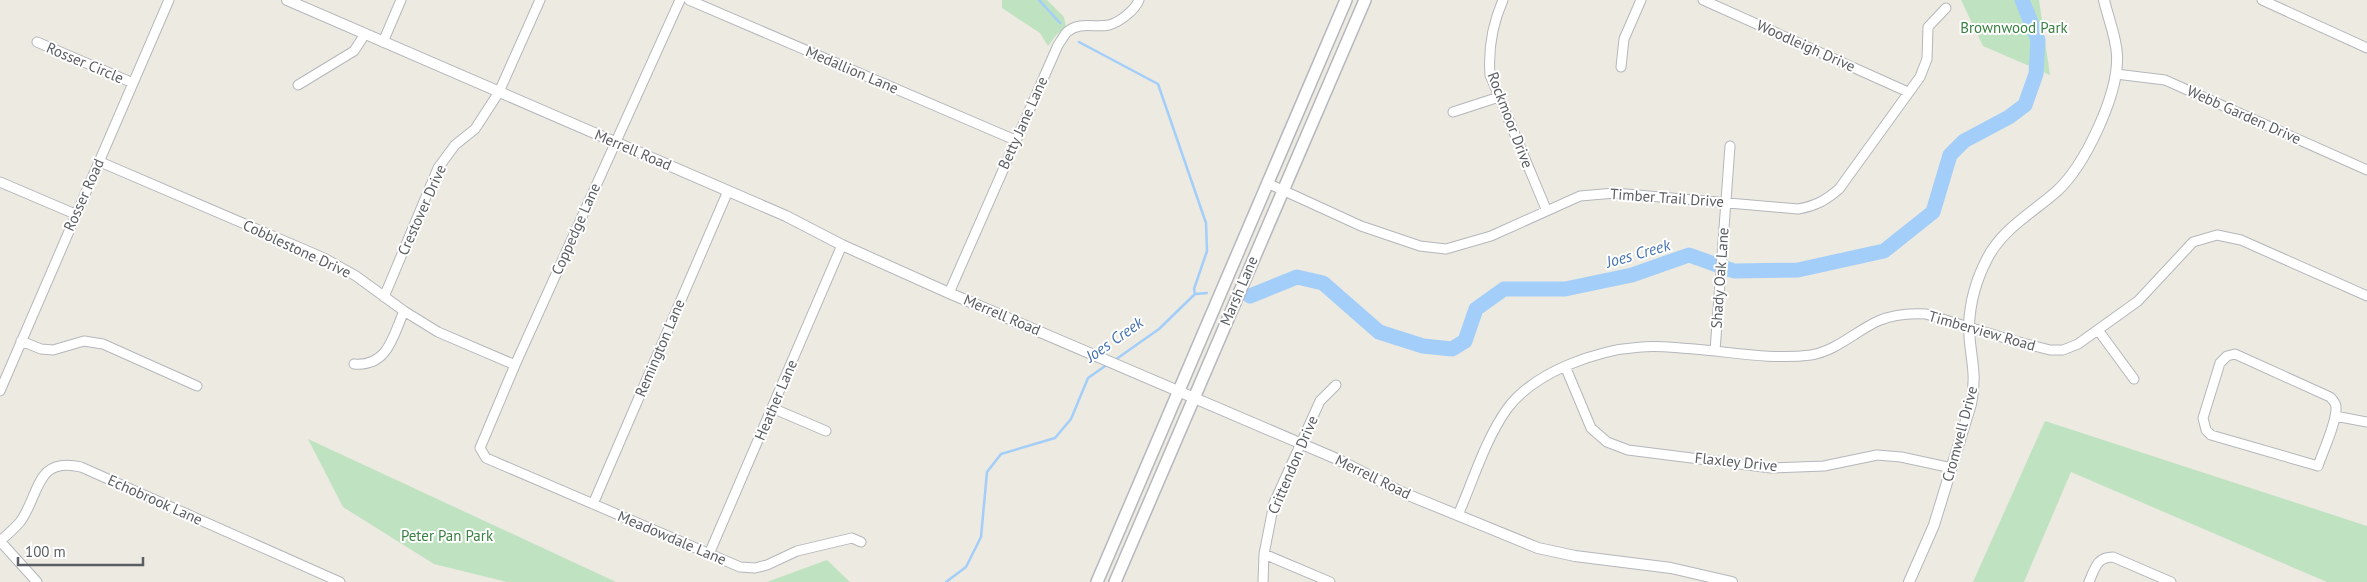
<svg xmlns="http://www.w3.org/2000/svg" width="2367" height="582" viewBox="0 0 2367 582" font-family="'PT Sans',sans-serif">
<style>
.green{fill:#bfe2c1}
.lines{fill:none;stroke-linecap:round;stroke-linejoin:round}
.stream{stroke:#a3cefa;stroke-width:2.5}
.river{stroke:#a3cefa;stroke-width:15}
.minor-casing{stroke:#b4b7bb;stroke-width:11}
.tertiary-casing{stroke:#b4b7bb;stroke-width:12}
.secondary-casing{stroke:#b5b7bd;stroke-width:14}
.minor{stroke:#fff;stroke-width:9}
.tertiary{stroke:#fff;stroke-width:10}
.secondary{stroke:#fff;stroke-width:11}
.labels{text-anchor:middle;stroke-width:4;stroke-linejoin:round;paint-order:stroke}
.park-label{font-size:15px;fill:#398141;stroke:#fff}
.street-label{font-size:15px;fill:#5a5d61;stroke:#fff}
.water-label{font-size:16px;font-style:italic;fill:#4573b2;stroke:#fff}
</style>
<rect width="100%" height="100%" fill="#eceae1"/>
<path class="green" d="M1002,0H1047L1064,17L1066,27L1057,34L1048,46L1040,33L1002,8Z
M1961,0H2039L2050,75L1983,46Z
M2045,421L2367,526V582H2327L2071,472L2024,582H1973Z
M308,439L616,582H507L434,564L343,507Z
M827,560L850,582H767Z"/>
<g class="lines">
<path class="stream" d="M1039,0L1060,23
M1079,42L1158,84L1206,223L1207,251L1194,289L1195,294
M1115,360L1159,329L1195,294L1207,293
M946,582L966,567L981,537L987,472L1001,454L1055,438L1071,419L1088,378L1108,364"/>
<path class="river" d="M1250,296L1297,277L1323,283L1379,332L1423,346L1452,349L1465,341L1476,309L1504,289H1565L1632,275L1689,255L1734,271L1798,270L1884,251L1933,212L1950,155L1964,141L2009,117L2025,105L2036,74L2038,40L2022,0"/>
<g class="minor-casing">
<path id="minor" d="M680,0L515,365L480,448L486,458L740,567L755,568L767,565L797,551L852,538L861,542
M689,0L1015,140
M1503,0C1492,25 1488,48 1490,75L1546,209
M1703,0L1908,92
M2262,0L2367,48
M37,42L133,83
M383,42L401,0
M1621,67L1624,39L1641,0
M2116,74L2165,80L2367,170
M298,85L354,51L365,34
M1453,112L1499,97
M98,161L324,258L356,276L404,311L438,332L515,365
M0,182L75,214
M1267,183L1361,226L1420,246L1446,249L1491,236L1580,196L1615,193L1798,209C1816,206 1826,200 1839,189L1920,77L1927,59L1928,27L1946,8
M949,293L1058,45C1061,41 1064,35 1067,32C1080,21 1095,28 1109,25C1120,22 1135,10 1139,0
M384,297L438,168L455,145L475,129L499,92L540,0
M2098,330L2134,379
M21,341L41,349L53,350L84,341L103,344L197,386
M1715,351L1730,146
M2235,354L2330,397C2333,400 2336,403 2336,407C2337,422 2323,451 2318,466L2211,435L2206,430L2203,418L2220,363L2227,356Z
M354,364C388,367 393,336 404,311
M1565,366L1591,428L1607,442L1628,450L1771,468L1824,466L1877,455L1901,457L1952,468
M0,391L169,0
M772,408L826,431
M2335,416L2367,422
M593,504L728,191
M1458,515C1473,481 1485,440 1507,409C1534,372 1596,350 1641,347C1658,345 1676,348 1694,349C1732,352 1773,360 1811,355C1836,351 1856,331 1878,321C1894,314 1910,313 1926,314L2011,340L2050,350H2063L2078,344L2138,301L2193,242L2217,235L2241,240L2367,296
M709,554L842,245
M1264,554L1330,582
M37,582L0,541C7,535 14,529 20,522C40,495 35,456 81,467L340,582
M1263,582L1264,554L1274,503L1320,401L1336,385
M2089,582C2095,568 2097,557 2113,557L2171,582"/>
</g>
<g class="tertiary-casing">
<path id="tertiary" d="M287,0L786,216L842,245L949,293L1337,459L1401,492L1538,548L1575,556L1671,568L1732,582
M1909,582L1934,525L1971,404C1978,370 1969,356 1969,325C1970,302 1976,280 1987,259C2002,229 2032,213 2057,191C2085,165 2119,94 2117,55C2116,36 2108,18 2104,0"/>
</g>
<g class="secondary-casing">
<path id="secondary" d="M1097,582L1346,0
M1115,582L1365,0"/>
</g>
<use href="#minor" class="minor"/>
<use href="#tertiary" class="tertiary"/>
<use href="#secondary" class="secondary"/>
</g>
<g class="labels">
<g class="park-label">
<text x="2014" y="33">Brownwood Park</text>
<text x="447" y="541">Peter Pan Park</text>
</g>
<g class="street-label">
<text transform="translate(1806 46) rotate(24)" y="5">Woodleigh Drive</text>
<text transform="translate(85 63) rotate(23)" y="5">Rosser Circle</text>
<text transform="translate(852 70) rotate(23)" y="5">Medallion Lane</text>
<text transform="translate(2244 115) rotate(24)" y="5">Webb Garden Drive</text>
<text transform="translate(1510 120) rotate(69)" y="5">Rockmoor Drive</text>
<text transform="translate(1023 123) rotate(-66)" y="5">Betty Jane Lane</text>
<text transform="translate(633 150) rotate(23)" y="5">Merrell Road</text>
<text transform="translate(84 195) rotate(-66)" y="5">Rosser Road</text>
<text transform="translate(1667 198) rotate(4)" y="5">Timber Trail Drive</text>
<text transform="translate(422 210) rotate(-66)" y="5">Crestover Drive</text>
<text transform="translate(576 229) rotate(-66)" y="5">Coppedge Lane</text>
<text transform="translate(297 249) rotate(25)" y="5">Cobblestone Drive</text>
<text transform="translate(1720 278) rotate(-86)" y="5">Shady Oak Lane</text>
<text transform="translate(1239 291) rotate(-67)" y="5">Marsh Lane</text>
<text transform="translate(1002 315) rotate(23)" y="5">Merrell Road</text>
<text transform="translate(1982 331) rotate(16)" y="5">Timberview Road</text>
<text transform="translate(660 348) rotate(-67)" y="5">Remington Lane</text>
<text transform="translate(776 400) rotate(-67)" y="5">Heather Lane</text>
<text transform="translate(1960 434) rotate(-75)" y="5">Cromwell Drive</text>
<text transform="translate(1736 462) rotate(6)" y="5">Flaxley Drive</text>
<text transform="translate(1293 465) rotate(-67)" y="5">Crittendon Drive</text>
<text transform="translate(1373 477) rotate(26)" y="5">Merrell Road</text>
<text transform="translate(155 500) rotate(24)" y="5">Echobrook Lane</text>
<text transform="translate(672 538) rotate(23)" y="5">Meadowdale Lane</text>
</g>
<g class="water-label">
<text transform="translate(1638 253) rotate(-16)" y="6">Joes Creek</text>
<text transform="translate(1114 339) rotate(-35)" y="6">Joes Creek</text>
</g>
</g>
<path d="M18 557v8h125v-8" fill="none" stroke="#5a5d61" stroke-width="2.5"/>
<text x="25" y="557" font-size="15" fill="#5a5d61" stroke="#ffffff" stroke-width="4" paint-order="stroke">100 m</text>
</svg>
